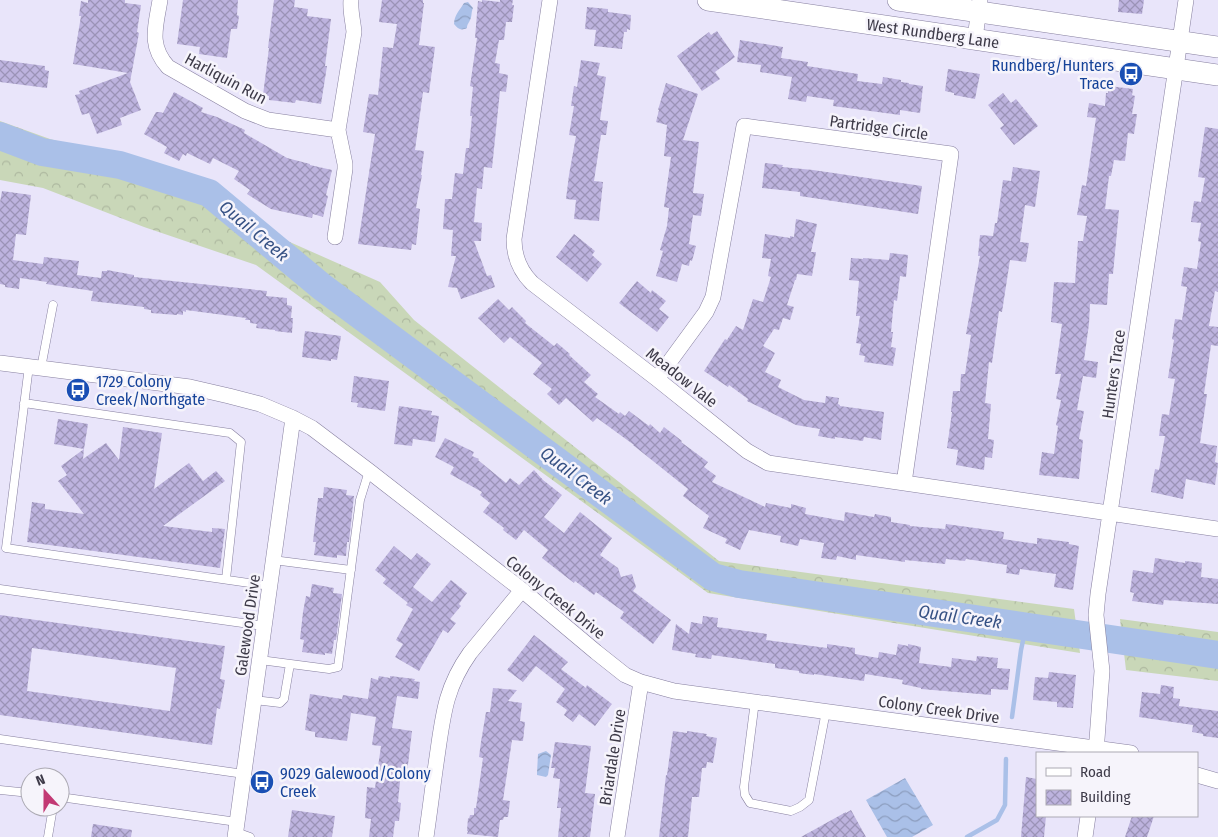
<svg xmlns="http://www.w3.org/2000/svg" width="1218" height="837" viewBox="0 0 1218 837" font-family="'Fira Sans Condensed',sans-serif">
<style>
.forest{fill:url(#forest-crowns)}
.water{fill:url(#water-waves)}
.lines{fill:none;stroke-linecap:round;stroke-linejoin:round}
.stream{stroke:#aac0e8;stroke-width:4.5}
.river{stroke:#aac0e8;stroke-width:28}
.building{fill:url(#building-cross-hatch);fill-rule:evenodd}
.lane-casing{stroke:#867f9f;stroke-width:9}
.street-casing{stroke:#867f9f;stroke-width:16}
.secondary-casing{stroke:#867f9f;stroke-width:22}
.lane{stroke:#fff;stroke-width:8}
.street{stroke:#fff;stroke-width:15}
.secondary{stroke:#fff;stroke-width:21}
.labels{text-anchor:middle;stroke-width:5;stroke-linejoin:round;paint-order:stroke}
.street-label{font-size:16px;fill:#3d3a48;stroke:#f6f4fb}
.transit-label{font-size:16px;fill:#164399;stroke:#f6f4fb;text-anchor:start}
.water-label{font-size:18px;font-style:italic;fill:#365184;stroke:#f6f4fb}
</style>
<defs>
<pattern id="forest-crowns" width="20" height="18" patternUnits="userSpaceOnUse" patternTransform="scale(1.25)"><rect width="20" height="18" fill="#c9d7b8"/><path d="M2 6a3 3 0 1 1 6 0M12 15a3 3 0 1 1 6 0" fill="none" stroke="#aeb9a0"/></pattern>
<pattern id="water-waves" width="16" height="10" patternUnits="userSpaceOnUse" patternTransform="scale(1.25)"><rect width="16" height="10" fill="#aac0e8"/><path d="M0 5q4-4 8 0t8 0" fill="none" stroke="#8c9dbe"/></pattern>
<pattern id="building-cross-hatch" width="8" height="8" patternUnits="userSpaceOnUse" patternTransform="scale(1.25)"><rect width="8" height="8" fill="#bdb3de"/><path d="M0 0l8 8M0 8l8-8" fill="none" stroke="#9b93b6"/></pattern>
</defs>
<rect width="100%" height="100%" fill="#e9e5fa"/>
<path class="forest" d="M0,121L50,139L196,178L283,239L380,282L414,320L719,561L1074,609L1080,653L708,593L256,265L144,227L43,188L0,180Z
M1120,619L1218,632V681L1126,670Z"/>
<path class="water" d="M468,2L473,8C471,12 472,17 470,20C469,23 467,24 467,28C461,31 458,29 454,24C454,15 460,10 464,3Z
M546,751L551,755L548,775L546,777L537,775V773L538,754Z
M905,778L933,825L912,837H887L866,800Z"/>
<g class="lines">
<path class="stream" d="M1012,717L1021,650L1024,636L1032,627
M967,837L997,820L1005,805L1006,759"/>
<path class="river" d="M0,136L42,152L120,165L209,193L322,287L713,577L739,584L1218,655"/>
</g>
<path class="building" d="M88,0H125V3L141,5L137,32L139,33L130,82L141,110L120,118L122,125L97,134L89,113L82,115L75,95L80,94L79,91L128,73L73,64L81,16H79L81,1L88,3Z
M183,0H238L237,15L239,16L237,29H231L227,58L199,54L200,47L177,44Z
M274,0H295L294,7L308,9L307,16L331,19L325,66H327L321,104L296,100L295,103L269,100V96L263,95L269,48H268Z
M382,0H423V3H424L419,45L435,47L429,93L423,92L415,150L424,151L421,175H422L416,208L420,209L416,245L412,244L411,250L358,244L375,134L363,132L369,94L378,95L383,47L393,48L397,24L379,22Z
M482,0L500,2V0H513L512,5H514L512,22H506L504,40H499L495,63L500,64L499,73L508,75L506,92L500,91L492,168L484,167L482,189L477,188L474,222L482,223L481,241H474L487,276L491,275L495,287L461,299L457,288L448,287L456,256H451L453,230L443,229L445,199H452L455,173L463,174L466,148H469L472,116H470L473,87L470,86L477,38H475L478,1L482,2Z
M1119,0H1144L1142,14L1118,12Z
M587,7L608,9V12L631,15L630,30L627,29V32H624L622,49L594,46L596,30L585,29Z
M717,31L735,57L715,72L720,79L702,91L677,56L709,32L711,35Z
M740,40L783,47L781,58L808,62L807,66L858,74L857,81L882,84L883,77L901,80V82L909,83V84L923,86L920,113L900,110V115L833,106L834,100L807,96L806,102L788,99L792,77L760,72L761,65L737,62Z
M0,60L45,66V70L49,71L47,88L0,82Z
M581,60L600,63L597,75L606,77L600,120L608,121L606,135H601L594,181L603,182L599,221L574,219L576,200L566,199L569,175L576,136L569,135L574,106H571L574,86L577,87Z
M948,69L980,74L975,99L954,95V93L945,91Z
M666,83L698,94L683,140L699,142L693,193L704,194L701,216L693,215L689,244L696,246L692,261L690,260L689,266L682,264L677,282L656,276L663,251L660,250L667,226L669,208L664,207L671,157L664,156L667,125L656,122L659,110H658Z
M1109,86L1133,89L1132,95L1135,96L1132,114H1137L1134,134L1128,133L1125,161L1114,160L1111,176H1109L1105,209L1119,210L1113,274H1109L1107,305L1090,304L1089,324L1084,360L1098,362L1096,378L1083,376L1077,410L1084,411L1079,439L1083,440L1079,479L1039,475L1042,452L1054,454L1058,426L1056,425L1061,400L1056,399L1061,374H1055L1062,324L1051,322L1054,282L1075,283L1078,241H1083L1087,216L1077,215L1082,185L1086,186L1096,118L1087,117L1089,103L1105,106L1106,93H1108Z
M174,92L203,108L201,112L217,117L245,130L244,133L287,158L310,164V165L332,170L326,195L328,196L323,217L313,214L312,218L271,209L247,194L250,190L234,179L239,171L213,158L210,164L187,153L186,156L183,154L179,161L164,153L167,147L144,134L156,112H160L163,113Z
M1003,93L1011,103L1016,99L1038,126L1014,145L1000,128L1004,125L988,105Z
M1205,127L1218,129V292L1215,291L1209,326L1218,327V346L1211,345L1204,394H1207L1200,443L1217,446L1215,462L1218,463V465L1215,485L1186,479L1183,499L1151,492L1155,469L1159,470L1165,436H1159L1162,414L1169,415L1175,379L1168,378L1174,340L1172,339L1175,319L1182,320L1187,287L1181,286L1184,267L1197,269L1201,242L1198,241L1201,223L1191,222L1194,201L1201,202L1205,178L1198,177Z
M765,163L783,165L782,167L813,170L922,186L918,214L800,196V192L762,188Z
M1013,167L1040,171L1035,207L1025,205L1020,242L1029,243L1026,262L1010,260L1002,312L999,311L992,363L989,362L985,403L991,404L988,439L994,440L992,458L985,457L984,470L956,465L958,450L947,448L952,412H951L953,391H960L961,374H965L971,335L966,334L980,256H978L980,235L993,236L995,223H997L1003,180L1011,181Z
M2,191L31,195L26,235L16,234L13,260L43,264L44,257L79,261L77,275L101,278L102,271H107V270L134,275V277L267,291L266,296L287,298V305L292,306L291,318H293L292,333L275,331V330L256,328L257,324L250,323V320H245L246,318L186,310V312L183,311V315L177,314V315L151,313V310L144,309V307L91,301L93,291L46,284L47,282L20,278L19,289L5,287V285L0,284V202Z
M796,219L817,224L811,252H816L812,276L797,274L796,280H795L787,305L794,307L790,320L783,318L779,330L774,329L763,346L775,353L765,372L781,380L778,387L804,400L825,403L826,396L839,398L838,404L840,405V406L884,412L881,440L864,437L863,441L835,437V439L818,436L820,429L796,425L747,401L748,399L729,385L728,387L704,371L725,339L727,340L736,326L743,330L753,299L763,302L771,277L768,276L771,259L762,258L765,234L790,238V236L794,237Z
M574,234L595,251L592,255L602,264L587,282L556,257Z
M890,253L908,255L906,277L900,276L897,301L894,300L891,332H893L891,347L896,348L893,366L864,362L865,356L859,355L861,344L856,343L860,316H856L859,281L849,280L851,258L863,259V258L889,260Z
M637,281L651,293L652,290L666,301L659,309L669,317L657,332L619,303Z
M498,299L509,310L512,307L526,321L525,323L554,346L557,343L570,354L569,355L591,375L584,382L598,394L595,397L619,414L620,412L625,416L629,411L649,426L650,424L660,433L664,427L682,441L681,442L708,462L704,467L716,476L712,482L765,507L766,503L791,508V504L806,508L805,514L844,521L845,512L874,517L875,514L891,517V522L910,525V526L945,529L946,524L1004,532L1003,539L1037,544V538L1069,542V544L1079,546L1073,590L1054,587L1056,574L1020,569L1019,575L1006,573L1007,565L966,559L965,561L946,559L945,564L905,560V562L856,555V560L837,556L836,560L821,558L824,543L800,539L798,546L780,542L781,536L749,530L740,550L725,543L727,539L703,528L709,516L683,496L688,489L633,445H634L597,418L593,422L566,398L559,405L547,394L552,389L533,374L542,363L510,337L504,343L478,318Z
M305,331L341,336L337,360L331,359V361L302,357Z
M354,376L389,381L385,411L357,407L358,403L351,402Z
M399,406L432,411L431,415L439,416L435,442L413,439L412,446L394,444Z
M58,419L88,424L84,449L54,444Z
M123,427L162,433L154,489L189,463L203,481L216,471L225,481L163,526L212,532V528L225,529L220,568L27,542L32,502L45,504V509L84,514L58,481L67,475L61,466L84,449L83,459L106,443L119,460Z
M445,438L474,452L472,456L479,459L478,460L506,483L510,478L519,485L534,470L543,480L562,495L544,517L564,533L580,512L612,538L600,555L618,568L621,577L632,574L636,587L633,591L671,620L653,644L620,618L624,612L596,592L594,595L575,581L574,583L542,558L548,550L524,530L516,540L503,530L504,528L483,512L490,503L480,495L482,492L450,474L454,467L435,457Z
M324,487L347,490L346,495L354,496L349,542H347L346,556L337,555V558L314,555L316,542H313L318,498H323Z
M394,546L411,560L417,553L431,564L413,587L432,602L451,580L467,593L459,604L461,606L450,619L456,623L448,633L443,630L419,671L395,657L403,644L396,640L413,609L406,605L408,603L383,583L386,579L375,570Z
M1155,558L1185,563V561L1202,563L1201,577L1218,579V604L1164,600L1163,605L1132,601L1134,593L1130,592L1133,570L1153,573Z
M312,584L334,588L333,593L342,594L336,640H334L332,654L325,653V655L302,652L304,640L300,639L303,612L306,596L310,597Z
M0,615L225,646L220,679L225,680L220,709L217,708L212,745L0,715ZM32,648L176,668L170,711L27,691Z
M703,616L718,618L717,627L767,634L766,640L827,648V644L855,648V654L878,658L879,652L896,655L898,644L908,646V644L921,647L919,663L951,667L952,658L976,661L977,656L998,658L997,668L1010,669L1008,690L991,689V695L921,689V688L902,684L903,680L865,674L864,681L814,674V675L806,674L799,673V671L775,668V664L712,655L711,659L695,657L696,654L672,650L676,624L689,634L691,622L702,624Z
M534,635L568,662L561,669L586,688L587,685L612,704L595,726L579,714L573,722L564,715L567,710L556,702L565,689L536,666L523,682L507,670Z
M1049,672L1076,675L1073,708L1057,707V702L1033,700L1035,677L1048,678Z
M379,676L390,678V676L415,679L414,681L420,682L418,699L397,696L392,728L412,731L407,773L401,772L398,802L401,803L399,821H395L393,837H369L371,819L365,818L367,787L375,788L381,746L372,745L376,717L351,713L347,741L315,737V732L305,730L310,694L342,699L343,695L368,699L371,678L378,680Z
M1161,685L1174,687L1173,698L1180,699L1179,706L1218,711V738L1203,736V734L1192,732L1193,725L1139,717L1142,692L1160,694Z
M493,688L517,690L508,701L522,703L520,721L525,722L523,741L512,740L503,800L510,801L508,817H504L503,820H500L498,837L467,834L468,831H467L468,818L469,819L470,815H474V808H476L483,758L479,757L481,742L486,712H490Z
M673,731L687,733V731L707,734L706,736L717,738L713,763L707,762L706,768H702L699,797H692L688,837H659L666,775H667Z
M555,742L591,746L585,793L595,794L590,837H558L561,808H557L560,779L553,778L555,768H551Z
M1026,777L1037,779V816H1046L1044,837H1021Z
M292,810L335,816L332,837H288Z
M851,810L866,837H801L846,812V813Z
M1132,816H1154L1147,837H1125Z
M93,824L132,830L131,837H91Z"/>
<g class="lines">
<g class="lane-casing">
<path id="lane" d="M29,366L6,548L270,586
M41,368L53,305
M24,403L230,433L241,442L226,579
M273,560L351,570
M0,589L264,626
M260,660L329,669L338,667L360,500L369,471
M254,700L280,703L284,699L290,664
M755,701L744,787L745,795L750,803L791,811L800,807L809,800L826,711
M0,739L244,774
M0,790L30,793
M60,797L237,822
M236,832L250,837
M48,837L53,807"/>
</g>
<g class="street-casing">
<path id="street" d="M160,0C156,26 148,45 168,67L245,111L268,120L338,130
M550,0L514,239C514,256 519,270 532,283L657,379L747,451L768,463L1218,529
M975,39L980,0
M335,237L345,169V164L338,130L354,32C353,21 350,11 351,0
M0,363L190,387L229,396L260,404L293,418L312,428L369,471L522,590L596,652L625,675L641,682L674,691L1131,753
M657,379L706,312L713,297L744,126L951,154L904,483
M1096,753L1102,671L1096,615L1098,594L1186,0
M1197,775L1218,781
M235,837L293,418
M426,837C430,810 433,784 437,757C443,716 445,688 470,653L522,590
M617,837L641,682
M1085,837L1088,816"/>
</g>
<g class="secondary-casing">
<path id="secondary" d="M708,0L1218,75
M898,0L1218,47"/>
</g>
<use href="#lane" class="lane"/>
<use href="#street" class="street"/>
<use href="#secondary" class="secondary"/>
</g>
<defs>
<g id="bus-disc" transform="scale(1.25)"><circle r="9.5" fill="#1a4fb4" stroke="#f6f4fb"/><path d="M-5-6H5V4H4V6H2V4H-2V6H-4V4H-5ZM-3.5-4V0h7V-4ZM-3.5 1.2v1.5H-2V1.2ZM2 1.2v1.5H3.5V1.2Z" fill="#fff"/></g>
</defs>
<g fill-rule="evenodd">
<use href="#bus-disc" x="1131" y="74"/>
<use href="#bus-disc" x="78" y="390"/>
<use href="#bus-disc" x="262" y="782"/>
</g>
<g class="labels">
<g class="street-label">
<text transform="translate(933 33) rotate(8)" y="6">West Rundberg Lane</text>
<text transform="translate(226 78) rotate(28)" y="6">Harliquin Run</text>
<text transform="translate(879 127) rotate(8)" y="6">Partridge Circle</text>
<text transform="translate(1113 374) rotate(-82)" y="6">Hunters Trace</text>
<text transform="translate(682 377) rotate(38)" y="6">Meadow Vale</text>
<text transform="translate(556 597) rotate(39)" y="6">Colony Creek Drive</text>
<text transform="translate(247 625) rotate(-82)" y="6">Galewood Drive</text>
<text transform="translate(939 709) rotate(8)" y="6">Colony Creek Drive</text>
<text transform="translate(612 757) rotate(-81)" y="6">Briardale Drive</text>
</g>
<g class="transit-label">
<text x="1114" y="71" text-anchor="end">Rundberg/Hunters<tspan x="1114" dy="18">Trace</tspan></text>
<text x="96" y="387">1729 Colony<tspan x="96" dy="18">Creek/Northgate</tspan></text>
<text x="280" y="779">9029 Galewood/Colony<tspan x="280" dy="18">Creek</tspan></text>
</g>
<g class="water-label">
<text transform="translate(254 231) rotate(40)" y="6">Quail Creek</text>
<text transform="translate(576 476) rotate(37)" y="6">Quail Creek</text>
<text transform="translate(960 617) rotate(8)" y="6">Quail Creek</text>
</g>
</g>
<rect x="1036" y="752" width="162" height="65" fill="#f6f4fb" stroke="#acaab3"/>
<rect x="1046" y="768" width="25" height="8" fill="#ffffff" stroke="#acaab3"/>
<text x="1080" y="777" font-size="15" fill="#3d3a48">Road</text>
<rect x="1046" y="790" width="25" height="15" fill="url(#building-cross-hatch)" stroke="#acaab3"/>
<text x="1080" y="802" font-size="15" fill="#3d3a48">Building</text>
<g transform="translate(45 792) rotate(339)"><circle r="24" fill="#f6f4fb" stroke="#acaab3"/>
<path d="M0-4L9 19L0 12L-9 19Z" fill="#c23974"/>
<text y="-8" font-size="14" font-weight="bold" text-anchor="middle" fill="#3d3a48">N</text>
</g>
</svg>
